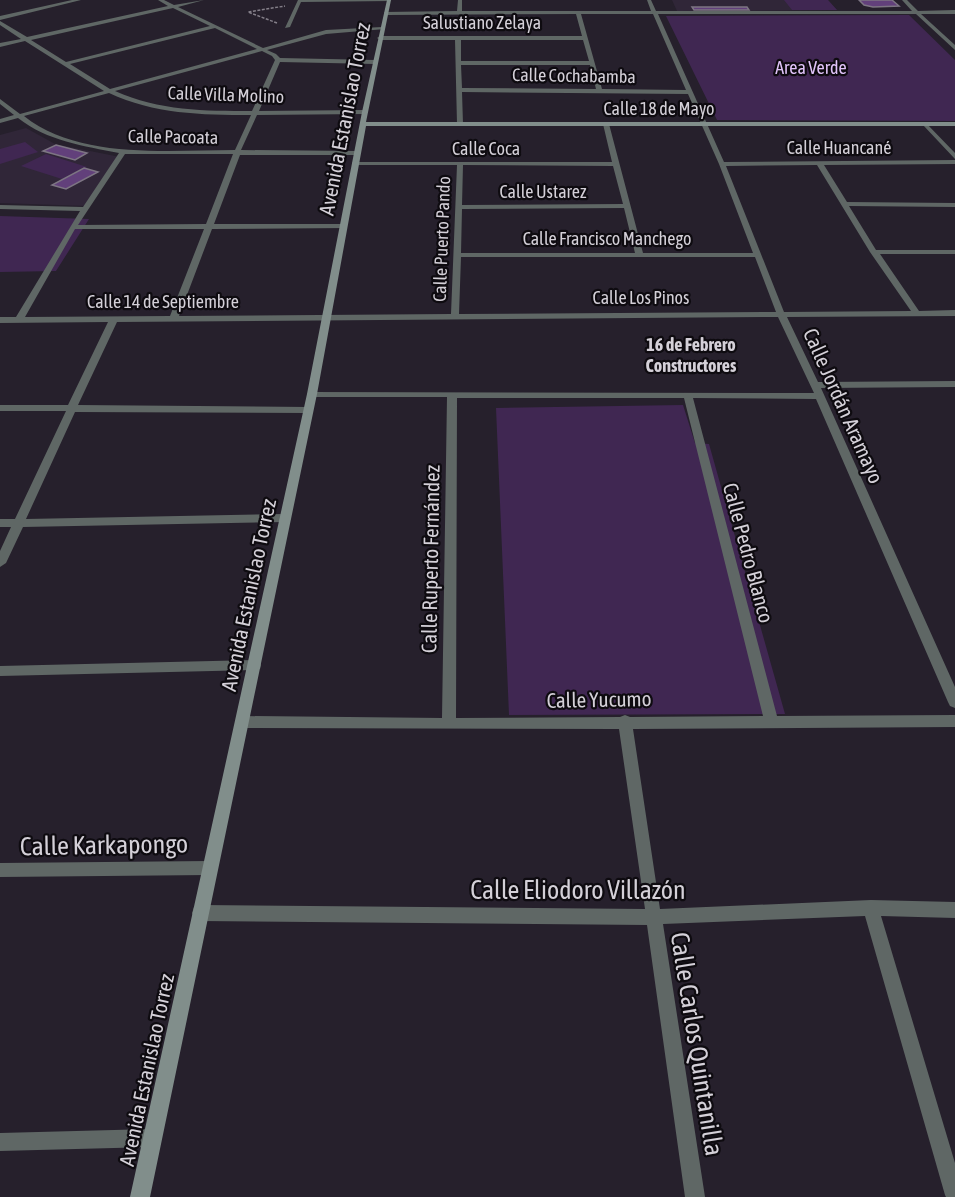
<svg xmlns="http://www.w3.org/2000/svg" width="955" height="1197" viewBox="0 0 955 1197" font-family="'Asap Condensed',sans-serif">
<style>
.built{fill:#302638}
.green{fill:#402752}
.building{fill:#62407b;stroke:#7d7583;stroke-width:1.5}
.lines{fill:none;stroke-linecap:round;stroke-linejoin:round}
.path{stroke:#847f89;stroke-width:1.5;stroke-dasharray:3 1.5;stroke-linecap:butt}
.street{fill:#5f6765;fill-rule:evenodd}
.secondary{fill:#818e8b;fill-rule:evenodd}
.labels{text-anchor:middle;stroke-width:4.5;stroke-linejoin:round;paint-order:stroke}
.far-street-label{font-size:18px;fill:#d4d0d8;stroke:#0e0b10}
.far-park-label{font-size:18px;fill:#e0c3f9;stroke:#0e0b10}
.far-neighbourhood-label{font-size:18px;font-weight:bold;fill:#d4d0d8;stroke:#0e0b10}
.street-label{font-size:21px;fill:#d4d0d8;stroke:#0e0b10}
.near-street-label{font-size:26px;fill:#d4d0d8;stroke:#0e0b10}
</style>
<rect width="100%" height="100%" fill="#26202c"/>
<path class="built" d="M672,0H828L837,10L677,11Z
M26,128L55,144L120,157L87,206L0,203V135Z"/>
<path class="green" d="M784,0H828L837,10H792Z
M909,15L955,60V121L717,120L666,16Z
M25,142L38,152L0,164V149Z
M46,154L87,167L62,179L21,166Z
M0,216L89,219L56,271L0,272Z
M683,405L695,443L709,444L785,714L509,715L496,408Z"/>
<path class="building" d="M859,0H892L899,6L873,7L864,5Z
M692,7H747L749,10H694Z
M56,145L87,153L75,160L43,151Z
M84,168L98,172L66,189L52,185Z"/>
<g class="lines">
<path class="path" d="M277,23L248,12L285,6"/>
<path class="street" d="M72,0H81L0,20V16Z
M158,0H164L174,5L204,0L178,7L263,48L326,30L382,27L385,29L326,34L267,50L276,54L280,58L375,60L378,62L375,64L280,62L259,111L365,110L368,112L365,114L257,115L241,150L358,151L361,153L358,155H240L214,224H347V228L212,229L179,316L451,314L457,165H355L352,163L353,162H612L603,124L606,122L609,124L643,253H753L719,164L688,94L462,92L463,124L460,126L457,124L455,40H380L377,38L380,36H582L576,14L386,15L384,12L457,11L458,0H462V11H651L647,0H651L656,11H912L902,0H907L918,11L955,10V14H921L955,45V50L916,14H658L724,162L955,160V164L824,165L847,202L955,203V207L849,206L876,250H955V254H880L919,311L955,310V316L787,317L818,382L955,381V387L821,388L955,687V708L950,706L948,702L816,399L693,398L777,716L955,715V727L633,729L660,909L871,900L955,902V918L881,916L955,1163V1197H946L945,1195L865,916L663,924L705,1197H685L647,925L200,921L194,919L192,913L194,907L200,905L645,909L619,729L243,728L238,726L236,722L238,718L243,716L442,718L447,397H312L307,394L309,392L814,393L778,317L117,322L78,405L308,407L313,410L308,413L75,412L26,519L285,514L291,518L285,522L23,527L6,563L0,567V551L11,527H0V519H15L66,411H0V405H68L108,322L0,323V317H16L80,211L0,209V205L83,207L119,153C84,146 47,141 18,118L0,123V119L14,115L0,104V99L20,114L104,91L25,41L0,47V43L21,39L0,25V21L27,37L168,6ZM173,8L210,26L66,62L31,40ZM581,14H653L686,90L602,89ZM215,28L257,49L110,89L70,64ZM461,40H583L589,61H461ZM262,51L272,56L275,60L252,111C205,111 159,111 115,91ZM461,65H590L596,89L462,88ZM109,93C154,114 201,115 251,115L235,150C169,150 79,160 24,116ZM125,154H233L206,224L78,225ZM463,165L613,166L623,204L462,205ZM817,165L870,252L911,311L784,312L726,166ZM624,208L635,253H461L462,209ZM75,229H204L170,316L25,317ZM461,257H755L776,312L459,314ZM457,398H684L763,716L630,717L625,715L620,717L456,718Z
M298,0H391V1L301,2L290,27L285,28Z
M925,122L955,153V159L923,125L922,124Z
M255,660L260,661L261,665L260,669L255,670L0,676V666Z
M209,861L214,863L217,868L214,873L209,875L0,877V863Z
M152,1129L158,1132L161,1138L158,1144L152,1147L0,1151V1133Z"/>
<path class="secondary" d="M387,0H391L366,122H955V126H366L317,394L150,1197H130L307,394L362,112Z"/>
</g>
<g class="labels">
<g class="far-street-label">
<text x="482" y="29">Salustiano Zelaya</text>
<text transform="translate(574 76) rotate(1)" y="6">Calle Cochabamba</text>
<text transform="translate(226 95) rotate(2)" y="6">Calle Villa Molino</text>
<text x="659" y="115">Calle 18 de Mayo</text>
<text transform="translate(173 137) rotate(1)" y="6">Calle Pacoata</text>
<text x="839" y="154">Calle Huancané</text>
<text x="486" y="155">Calle Coca</text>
<text x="543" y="198">Calle Ustarez</text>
<text transform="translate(442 239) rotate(-88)" y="6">Calle Puerto Pando</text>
<text x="607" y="245">Calle Francisco Manchego</text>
<text x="641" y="304">Calle Los Pinos</text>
<text x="163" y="308">Calle 14 de Septiembre</text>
</g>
<g class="far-park-label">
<text x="811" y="74">Area Verde</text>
</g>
<g class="far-neighbourhood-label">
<text x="691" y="351">16 de Febrero<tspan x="691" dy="21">Constructores</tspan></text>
</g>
<g class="street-label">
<text transform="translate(345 119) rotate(-79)" y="7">Avenida Estanislao Torrez</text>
<text transform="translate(843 406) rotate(66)" y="7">Calle Jordán Aramayo</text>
<text transform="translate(748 553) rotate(75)" y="7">Calle Pedro Blanco</text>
<text transform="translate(431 559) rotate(-89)" y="7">Calle Ruperto Fernández</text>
<text transform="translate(249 595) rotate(-78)" y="7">Avenida Estanislao Torrez</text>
<text transform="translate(599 700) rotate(-1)" y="7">Calle Yucumo</text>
<text transform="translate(147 1070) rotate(-78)" y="7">Avenida Estanislao Torrez</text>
</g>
<g class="near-street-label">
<text transform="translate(104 845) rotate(-1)" y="9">Calle Karkapongo</text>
<text x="578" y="899">Calle Eliodoro Villazón</text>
<text transform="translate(697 1044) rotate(81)" y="9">Calle Carlos Quintanilla</text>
</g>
</g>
</svg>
